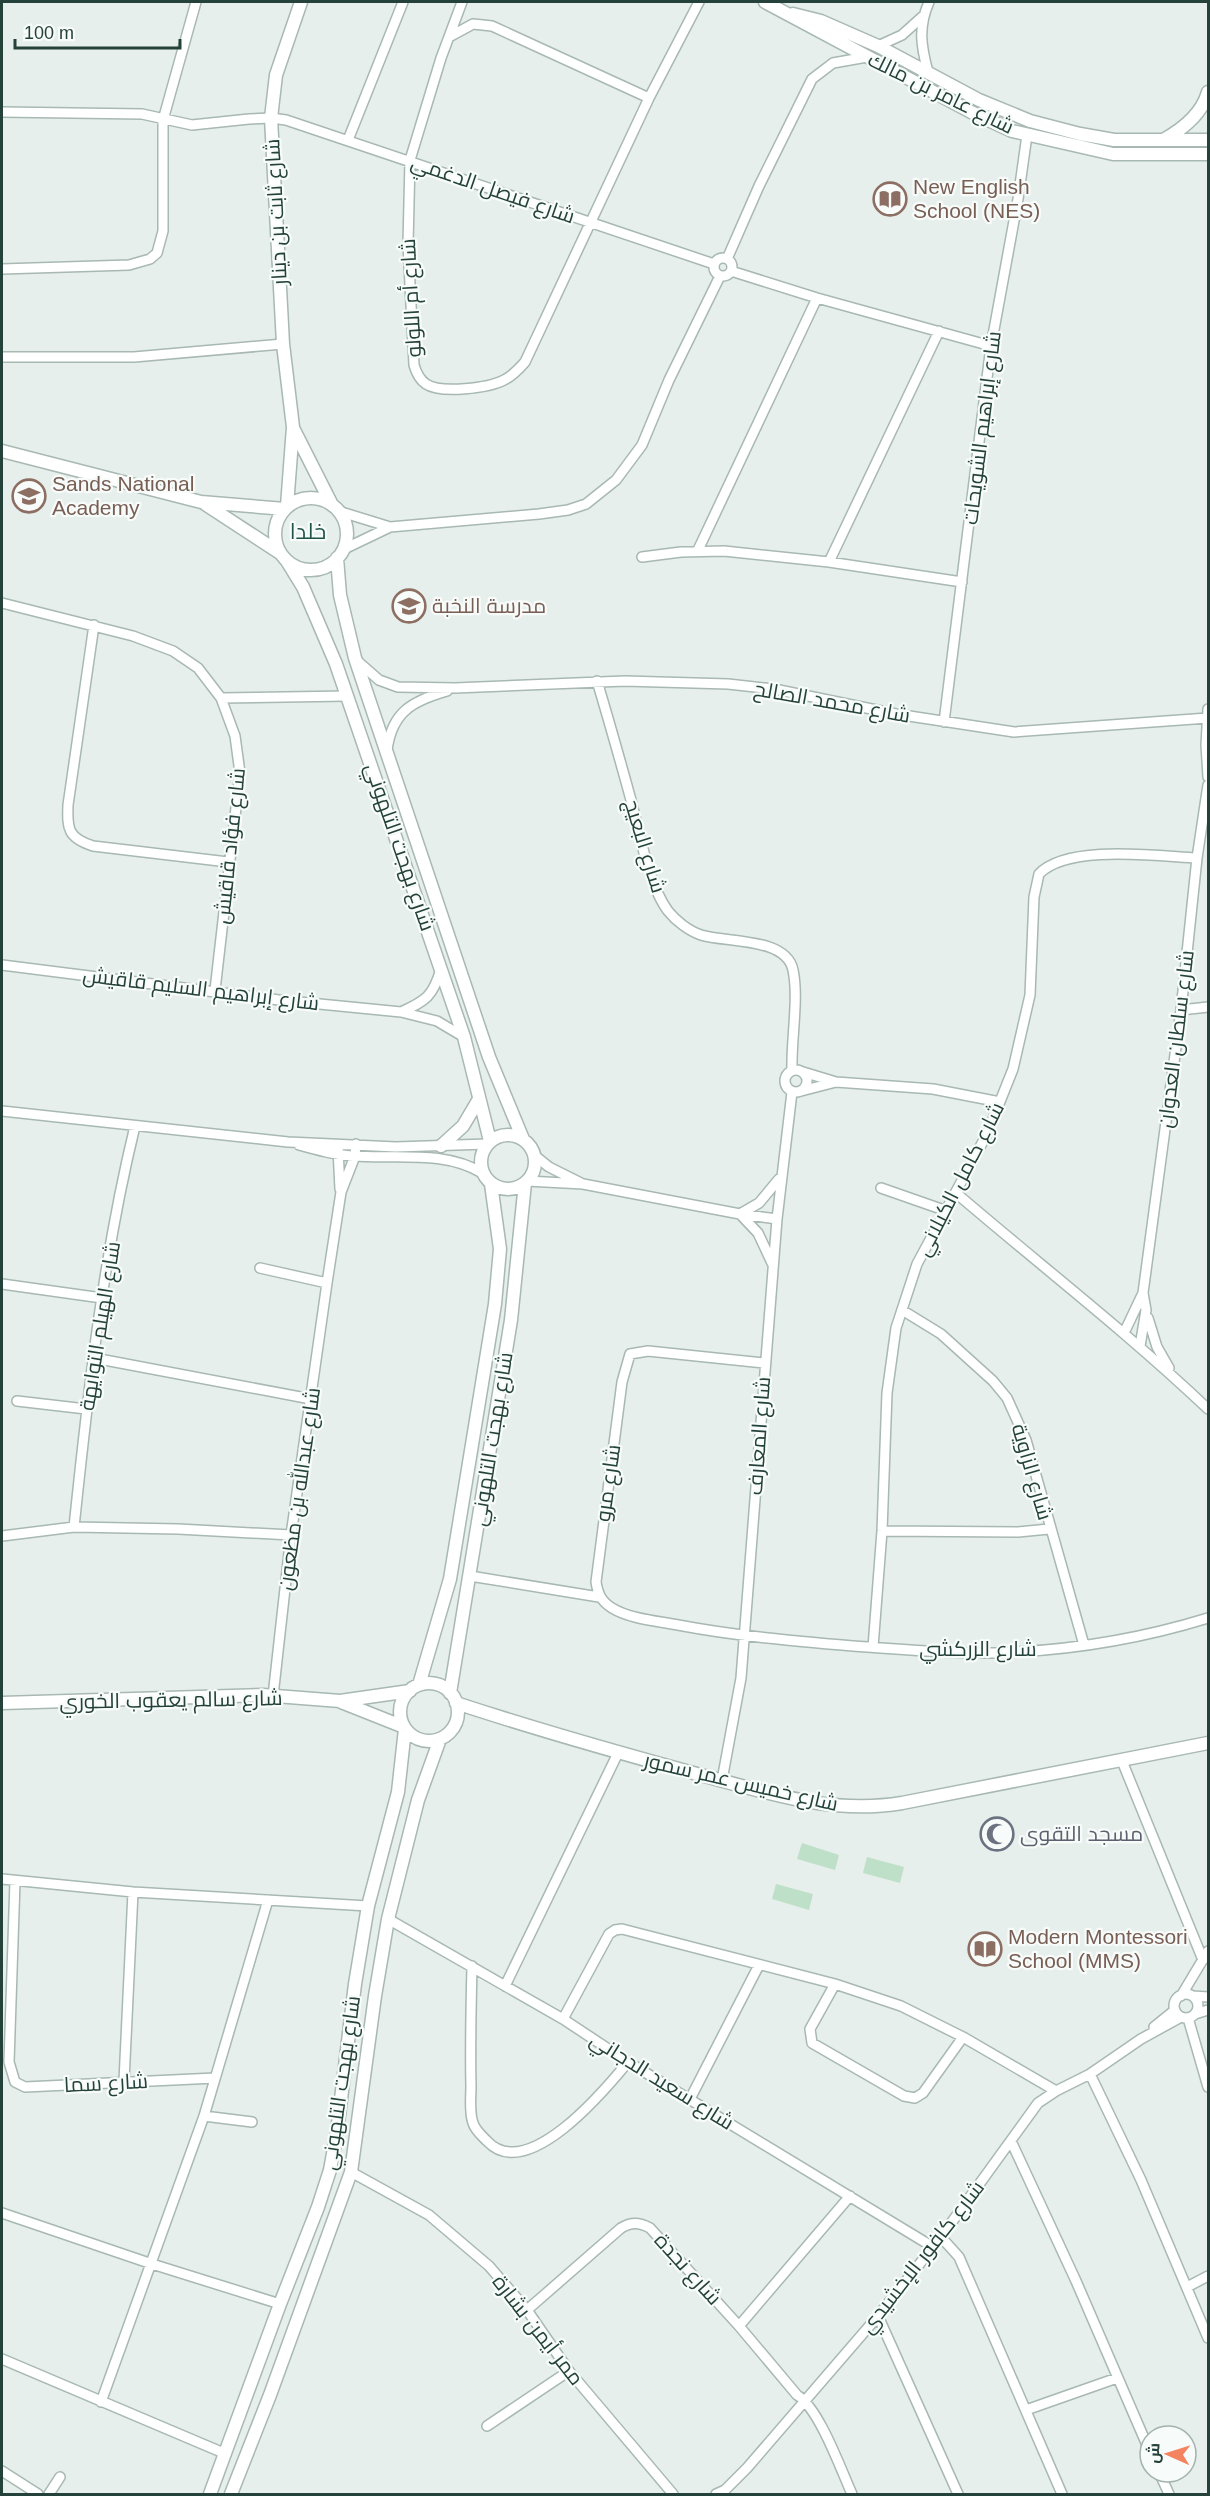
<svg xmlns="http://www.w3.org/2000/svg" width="1210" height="2496" viewBox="0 0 1210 2496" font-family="Helvetica,Cairo,sans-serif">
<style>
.green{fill:#bfe0c8}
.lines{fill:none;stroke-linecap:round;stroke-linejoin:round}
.minor-casing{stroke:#a8b8b2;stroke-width:12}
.tertiary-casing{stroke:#a8b8b2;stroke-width:15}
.minor{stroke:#fff;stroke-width:9}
.tertiary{stroke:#fff;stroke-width:12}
.labels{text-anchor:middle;stroke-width:4.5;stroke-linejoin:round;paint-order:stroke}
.street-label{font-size:21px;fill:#24423a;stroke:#f7fbf9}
.education-label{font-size:21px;fill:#785e54;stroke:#f7fbf9;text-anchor:start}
.worship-label{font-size:21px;fill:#5b616d;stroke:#f7fbf9;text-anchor:start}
.neighbourhood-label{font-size:22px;fill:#1f5548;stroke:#f7fbf9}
</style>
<rect width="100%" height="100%" fill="#e6efeb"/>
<path class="green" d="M802,1843L839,1855L835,1870L797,1859Z
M867,1857L904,1867L900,1883L863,1873Z
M776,1884L813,1894L809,1910L772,1899Z"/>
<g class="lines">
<g class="minor-casing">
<path id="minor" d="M462,2L441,58L410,160L408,244L414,365C416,372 420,380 426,384C441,394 489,388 504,380C512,376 519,369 525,362L649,98L699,2
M449,37L473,24L492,26L649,98
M878,46L902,35L922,17
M928,72C921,46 918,27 929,2
M2,112L142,114L192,125L249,119L271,118L286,120L714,264
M348,140L403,2
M714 267a9 9 0 1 1 18 0a9 9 0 1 1-18 0Z
M727,259L759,186L812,79L833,63L867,57
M2,269L129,265L150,259L157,253L163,231V120L196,2
M731,271L817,298L991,346
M2,357H134L283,344
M338,511L390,527L539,514L568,510L586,504L616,480L642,445L669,380L720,276
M342,550L390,527
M698,550L817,298
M642,557L681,552L724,551L829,562L962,582
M829,562L939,331
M2,603L133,636L173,651L198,668L221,698L235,736L240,773L215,990
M94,625L68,805C67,829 68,838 93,846L228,862
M355,659L379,680L398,687L455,688L625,681L728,684L774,689L896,714L1014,732L1208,718
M597,681C609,721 620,760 631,800C639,831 649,886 668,911C676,921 689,931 701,935C727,943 786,937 793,970C799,999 791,1039 792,1070
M221,698L347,696
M1208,709L1206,745L1208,777
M944,722L991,346L1018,199L1027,135
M387,750C392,712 412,701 447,691
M2,965L279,1000L401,1012L437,1021L464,1037
M1181,1010L1208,1007
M401,1012C426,1001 433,996 441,969
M785 1081a11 11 0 1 1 22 0a11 11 0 1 1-22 0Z
M803,1072L836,1082L933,1089L1000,1102
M801,1091L836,1082
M2,1111L288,1142L396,1147L487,1144
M299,1145C317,1150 335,1155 354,1156C396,1159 445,1150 482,1173
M338,1149L340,1189
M534,1155L549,1167L581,1183
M527,1181L583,1184L740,1214L777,1219
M881,1188L944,1210
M956,1193C1040,1265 1128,1333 1208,1409
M772,1263L758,1233L740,1214L759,1203L779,1179
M260,1268L327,1283
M2,1284L102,1298
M902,1310L941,1334L993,1381L1007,1398L1026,1440L1084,1645
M1148,1318L1157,1347L1169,1368
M1124,1333L1143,1293
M1140,1346L1146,1310L1143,1293L1181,1010L1197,858L1208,785
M94,1358L311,1399
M764,1363L648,1351L630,1354L622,1382L596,1582C598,1594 601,1601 612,1608C630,1619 657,1621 678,1625C736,1636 794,1641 853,1646C900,1649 947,1654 994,1653C1066,1651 1140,1639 1208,1618
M17,1401L86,1409
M74,1527C88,1393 103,1257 135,1126
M882,1531L1018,1532L1049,1529
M2,1536L74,1527L178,1529L291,1535
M470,1576L599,1597
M873,1647L882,1531L887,1393L896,1328L917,1264L987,1134L1013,1069L1030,995L1034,897L1039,874C1067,844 1157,856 1197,858
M273,1696L291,1535L327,1283L341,1192L355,1156L356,1144
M1122,1761L1203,1960
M722,1780L741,1678L777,1219L792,1092
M2,1879L133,1892L368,1906
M15,1881L9,2062L15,2082L25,2087L215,2078
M388,1919L563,2019L628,2062L933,2247
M472,1966C471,2006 470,2046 471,2086C471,2097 469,2112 473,2123C475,2130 482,2136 487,2141C527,2184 605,2090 628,2062
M835,1984L810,2029L812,2043L904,2096L915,2098L923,2093L963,2037
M505,1986L618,1753
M1174 2006a12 12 0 1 1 24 0a12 12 0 1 1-24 0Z
M1181,1996L1208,1951
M1193,1996L1208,1997
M1195,2014L1208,2010
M1188,2018L1208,2087
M563,2019L609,1934L615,1930L622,1929L835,1984L901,2006L963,2037L1056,2091
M1154,2027L1175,2010
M1090,2074L1141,2180L1208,2338
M124,2081L133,1892
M690,2099L759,1965
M204,2116L252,2122
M1011,2141L1076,2281L1150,2452
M351,2172L429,2215L489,2266L527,2310L569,2371L673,2494
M2,2213L152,2264L280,2304
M941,2237L959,2257L1062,2494
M1187,2287L1208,2276
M527,2310L621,2228C631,2222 639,2222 650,2228L739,2326L797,2395C819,2408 841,2470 852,2494
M878,2316L958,2494
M739,2326L850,2196
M2,2359L226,2454
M101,2402L204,2116L268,1900
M1026,2410L1117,2378
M487,2426L569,2371
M2,2471L38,2494
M1159,2472L1169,2494
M49,2494L60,2477
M716,2494L725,2490L747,2468L878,2316L941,2237L1038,2103L1056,2091L1090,2074L1141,2039L1181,2017"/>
</g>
<g class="tertiary-casing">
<path id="tertiary" d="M765,2L971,112L1012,131L1113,154H1208
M793,14L821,21L878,46L979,100L1030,121L1080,134L1114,140H1208
M1163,140C1183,129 1202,114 1208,92
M293,428L332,505
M2,451L201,502L285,509
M275 534a36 36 0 1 1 72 0a36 36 0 1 1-72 0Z
M205,504L280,553
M287,506L293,427L283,344L271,118L276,75L301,2
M337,558L340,595L355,658L489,1057L523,1139
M287,561L303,587L336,664L464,1037L490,1141
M481 1162a27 27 0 1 1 54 0a27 27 0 1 1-54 0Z
M441,1146L463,1126L479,1099
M400 1712a29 29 0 1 1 58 0a29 29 0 1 1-58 0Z
M419,1685L450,1579L495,1304L500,1249L491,1184
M450,1693L511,1320L525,1183
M341,1702L404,1727
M2,1703L263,1695L340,1701L410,1691
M456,1703C535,1729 616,1752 697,1774C766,1792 830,1815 902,1803L1208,1743
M210,2494L280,2304L318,2207L330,2170L337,2132L355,1984L368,1906L398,1792L405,1729
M231,2494L270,2395L351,2172L375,1996L388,1919L418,1800L440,1739"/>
</g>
<use href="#minor" class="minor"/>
<use href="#tertiary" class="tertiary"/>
</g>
<defs>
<g id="library-ring" transform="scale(1.725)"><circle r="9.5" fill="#f7fbf9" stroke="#8d6e63" stroke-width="1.5"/><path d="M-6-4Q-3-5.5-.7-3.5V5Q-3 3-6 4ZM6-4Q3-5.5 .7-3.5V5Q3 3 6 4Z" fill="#8d6e63"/></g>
<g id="school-ring" transform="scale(1.725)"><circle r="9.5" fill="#f7fbf9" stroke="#8d6e63" stroke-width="1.5"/><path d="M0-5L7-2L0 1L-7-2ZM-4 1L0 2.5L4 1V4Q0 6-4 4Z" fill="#8d6e63"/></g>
<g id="mosque-ring" transform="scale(1.725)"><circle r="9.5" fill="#f7fbf9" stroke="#6b7280" stroke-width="1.5"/><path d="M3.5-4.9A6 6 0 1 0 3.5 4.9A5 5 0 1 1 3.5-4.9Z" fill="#6b7280"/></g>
</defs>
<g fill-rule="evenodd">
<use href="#library-ring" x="890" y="199"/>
<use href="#school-ring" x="29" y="496"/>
<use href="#school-ring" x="409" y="606"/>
<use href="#mosque-ring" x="997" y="1834"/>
<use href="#library-ring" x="985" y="1949"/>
</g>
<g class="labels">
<g class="street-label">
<text transform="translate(941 93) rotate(26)" y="7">شارع عامر بن مالك</text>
<text transform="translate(493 189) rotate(19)" y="7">شارع فيصل الدغمي</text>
<text transform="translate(276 212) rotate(-93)" y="7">شارع ثابت بن دينار</text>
<text transform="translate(411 298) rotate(-93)" y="7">شارع أم اللولو</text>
<text transform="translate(982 428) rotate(-83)" y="7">شارع إبراهيم الشويحات</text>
<text transform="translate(832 702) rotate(10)" y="7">شارع محمد الصالح</text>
<text transform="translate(230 846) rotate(-84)" y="7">شارع فؤاد قاقيش</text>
<text transform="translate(645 846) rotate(73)" y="7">شارع البعيج</text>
<text transform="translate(400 847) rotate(71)" y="7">شارع بهجت التلهوني</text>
<text transform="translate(201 989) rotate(7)" y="7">شارع إبراهيم السليم قاقيش</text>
<text transform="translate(1176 1039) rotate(-83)" y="7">شارع سلطان العدوان</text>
<text transform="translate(960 1179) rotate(-63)" y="7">شارع كامل الكيلاني</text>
<text transform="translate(100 1326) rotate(-81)" y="7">شارع الهيلم التوايهة</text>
<text transform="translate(759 1436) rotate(-86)" y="7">شارع المعارف</text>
<text transform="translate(492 1439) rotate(-81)" y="7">شارع بهجت التلهوني</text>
<text transform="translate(1032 1472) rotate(74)" y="7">شارع الزاوية</text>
<text transform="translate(608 1483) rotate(-82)" y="7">شارع مرو</text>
<text transform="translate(299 1489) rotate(-82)" y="7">شارع عبدالله بن مظعون</text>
<text x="978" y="1656">شارع الزركشي</text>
<text transform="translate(171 1700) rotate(-1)" y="7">شارع سالم يعقوب الخوري</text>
<text transform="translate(741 1782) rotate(13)" y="7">شارع خميس عمر سمور</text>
<text transform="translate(662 2081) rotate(32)" y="7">شارع سعيد الدجاني</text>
<text transform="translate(106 2083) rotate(-3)" y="7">شارع سما</text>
<text transform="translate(341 2083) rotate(-82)" y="7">شارع بهجت التلهوني</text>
<text transform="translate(922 2257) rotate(-52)" y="7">شارع كافور الإخشيدي</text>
<text transform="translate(688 2269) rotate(48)" y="7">شارع نجدة</text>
<text transform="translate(538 2330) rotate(52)" y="7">ممر أيمن بشارة</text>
</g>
<g class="education-label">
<text x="913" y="194">New English<tspan x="913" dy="24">School (NES)</tspan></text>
<text x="52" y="491">Sands National<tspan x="52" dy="24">Academy</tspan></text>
<text x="432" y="613">مدرسة النخبة</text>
<text x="1008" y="1944">Modern Montessori<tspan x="1008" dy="24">School (MMS)</tspan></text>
</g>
<g class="worship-label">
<text x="1020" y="1841">مسجد التقوى</text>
</g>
<g class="neighbourhood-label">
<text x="308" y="539">خلدا</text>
</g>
</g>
<rect width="1210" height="2496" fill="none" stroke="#24423a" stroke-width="6"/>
<g transform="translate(1168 2454) rotate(273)"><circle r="28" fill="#f7fbf9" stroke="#a3b1ad" stroke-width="1.5"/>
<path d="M0-4.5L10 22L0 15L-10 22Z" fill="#f4845f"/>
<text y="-9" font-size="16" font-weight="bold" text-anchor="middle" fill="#24423a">ش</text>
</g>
<path d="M15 39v9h165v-9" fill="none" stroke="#24423a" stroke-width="3"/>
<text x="24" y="39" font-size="18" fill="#24423a" stroke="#f7fbf9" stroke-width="4.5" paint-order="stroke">100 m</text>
</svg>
